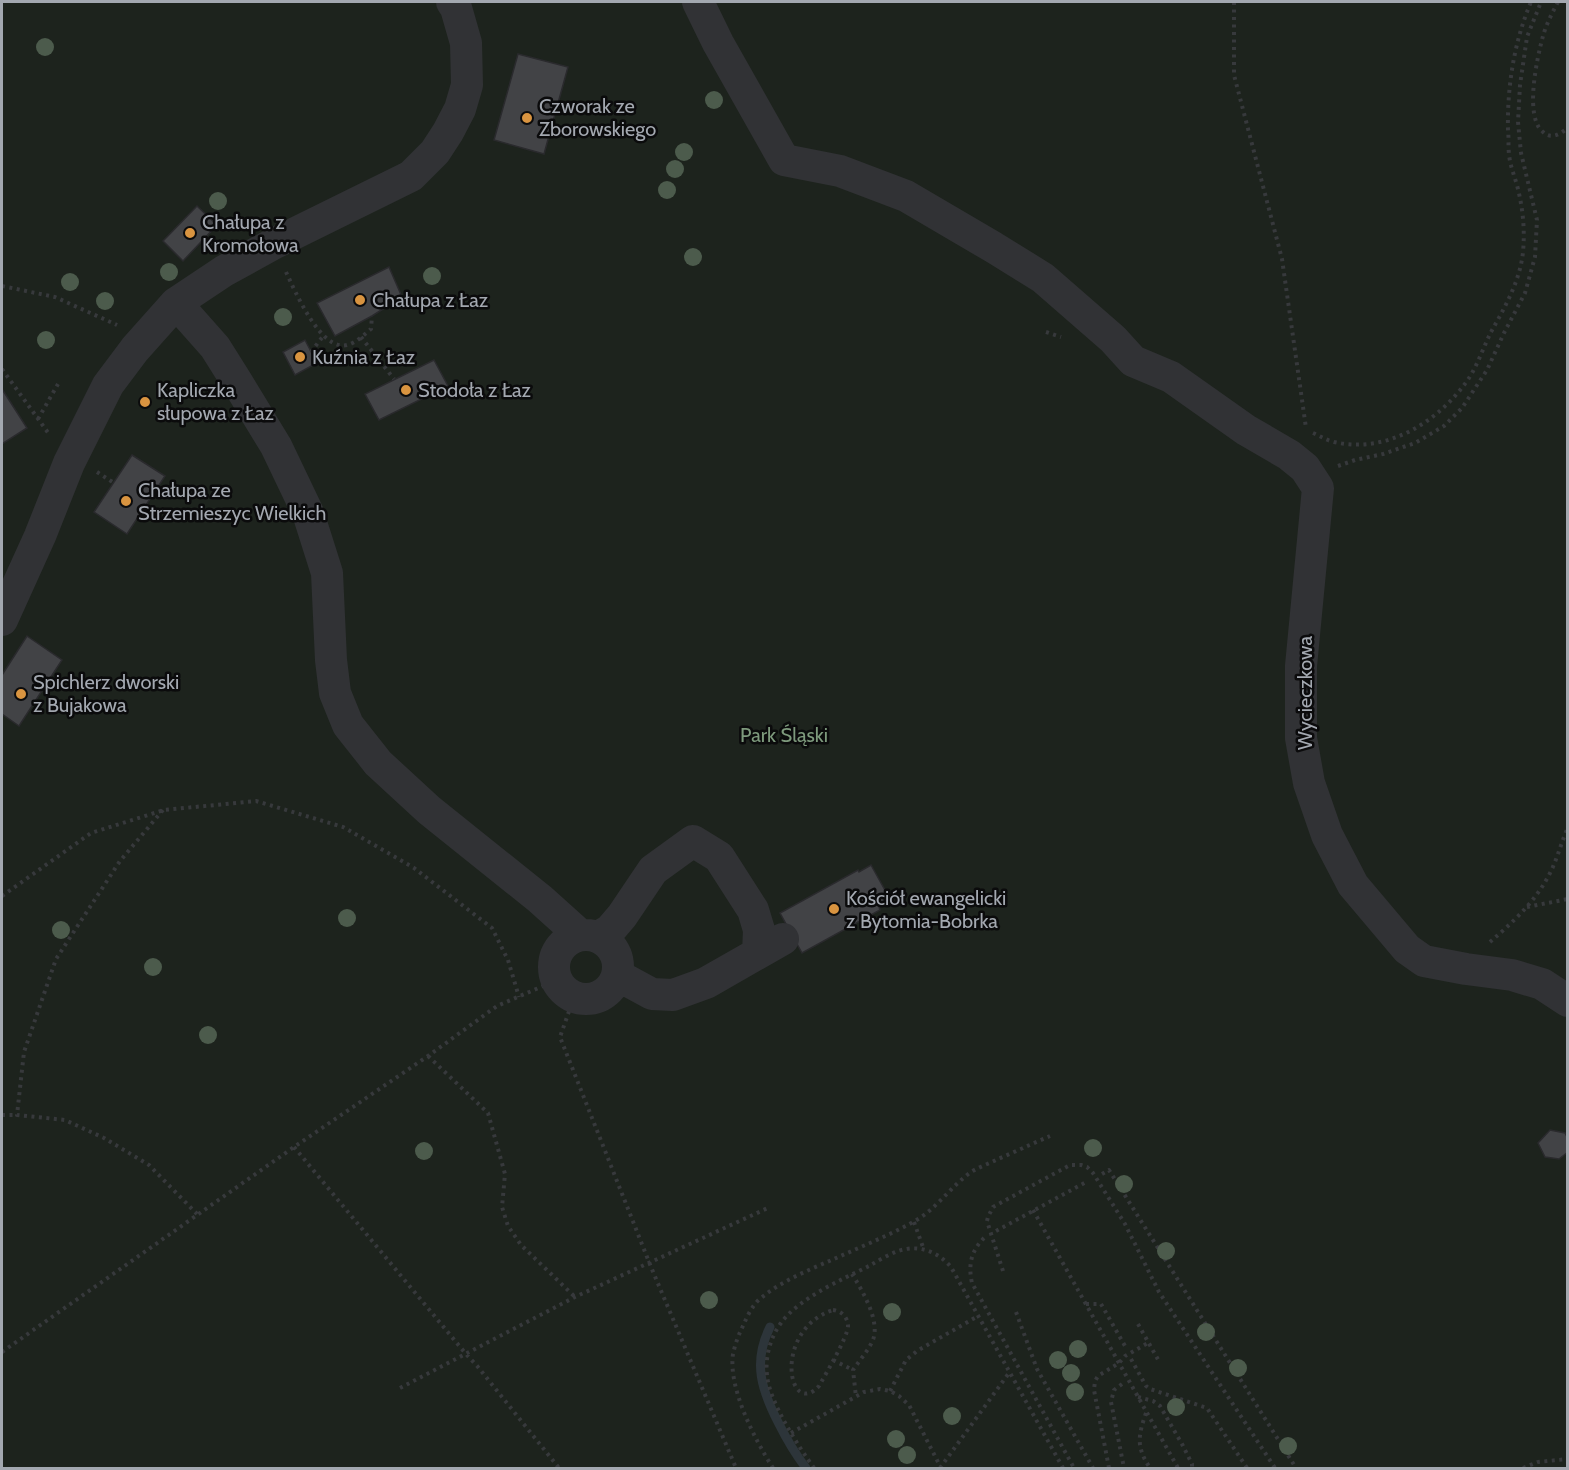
<svg xmlns="http://www.w3.org/2000/svg" width="1569" height="1470" viewBox="0 0 1569 1470" font-family="Cabin,sans-serif">
<style>
.green{fill:#1d231d}
.lines{fill:none;stroke-linecap:round;stroke-linejoin:round}
.stream{stroke:#2d353a;stroke-width:9}
.building{fill:#424346;stroke:#2a2a2d;stroke-width:1.5}
.path{stroke:#37393c;stroke-width:4;stroke-dasharray:3 4.5;stroke-linecap:butt}
.minor{stroke:#313235;stroke-width:32}
.tree{fill:#4c5b4c}
.poi-dot{fill:#d99440;stroke:#0b0b0c;stroke-width:2}
.labels{text-anchor:middle;stroke-width:5;stroke-linejoin:round;paint-order:stroke}
.poi-label{font-size:20px;fill:#a3a8b0;stroke:#0b0b0c;text-anchor:start}
.street-label{font-size:20px;fill:#a3a8b0;stroke:#0b0b0c}
.park-label{font-size:20px;fill:#7d997c;stroke:#0b0b0c}
</style>
<rect width="100%" height="100%" fill="#101011"/>
<path class="green" d="M2,2H1567V1468H2Z"/>
<g class="lines">
<path class="stream" d="M770,1327C752,1363 762,1391 779,1424C787,1440 796,1455 806,1468"/>
</g>
<path class="building" d="M518,54L568,67L544,154L494,140Z
M197,206L217,225L183,261L163,241Z
M389,267L402,297L372,316L335,336L317,303Z
M305,340L317,363L295,375L283,352Z
M434,360L448,386L379,420L365,394Z
M2,389L27,428L2,444Z
M132,455L165,476L127,534L94,512Z
M27,636L62,660L19,726L2,714V675Z
M871,865L891,901L879,907L880,910L802,953L780,913L858,870L859,872Z
M1550,1130L1565,1133L1568,1139V1152L1559,1159L1545,1157L1538,1143Z"/>
<g class="lines">
<path class="path" d="M1234,2V75L1282,259L1306,428
M1558,2C1552,13 1546,25 1543,36C1537,58 1524,117 1543,132C1551,140 1560,134 1568,128
M286,272C295,291 321,352 347,345C356,343 365,334 371,329L372,316
M2,286L55,297L117,325
M1046,332L1061,337
M361,337L394,379
M311,352L324,335
M2,369L49,434
M38,419L58,384
M1313,433C1320,436 1326,440 1334,442C1386,454 1437,423 1467,381C1477,367 1483,348 1491,332C1505,307 1520,281 1523,252C1525,230 1523,210 1518,189C1515,177 1510,166 1509,154C1508,146 1509,138 1508,131C1507,87 1514,42 1531,2
M1338,466L1355,460L1383,454L1415,443L1444,426L1462,408L1487,370L1504,333L1525,293L1535,257L1537,220L1521,153L1518,122L1520,85L1527,37L1541,2
M97,472L114,483
M163,810L120,861L56,959L24,1052L17,1115L65,1120L104,1138L149,1165L197,1214
M2,896L91,833L164,810L256,801L343,827L414,868L492,928L508,960L519,997
M1527,907L1568,899
M1490,942C1512,923 1535,902 1549,875C1557,860 1561,843 1568,827
M574,997L560,1037L651,1267L736,1468
M428,1056L488,1113L505,1174L502,1207L508,1226L521,1245L575,1297
M2,1115H17
M294,1147L466,1354L478,1367L559,1468
M1102,1174L1109,1170L1296,1468
M1033,1210L1178,1468
M914,1222L924,1250
M996,1231L1088,1181
M984,1238C971,1251 968,1265 972,1283L1074,1468
M1003,1271L987,1221L988,1217L993,1207L1070,1165H1081L1087,1167L1093,1173L1125,1224L1159,1292L1275,1468
M852,1274C862,1290 882,1323 872,1342C867,1352 859,1361 853,1370L856,1397
M1086,1304H1101L1125,1346
M833,1310C842,1311 848,1318 848,1326C848,1337 825,1375 819,1386C788,1420 772,1330 833,1310Z
M1016,1312L1037,1369L1093,1468
M1138,1324L1160,1363
M2,1352L294,1147L428,1056L497,1006L557,980
M1131,1359L1146,1386L1150,1389L1207,1408L1247,1468
M833,1360L853,1370
M1122,1384L1114,1390L1111,1402L1124,1468
M400,1388L575,1297L770,1207
M890,1391L906,1360L917,1351L978,1316
M1138,1397L1153,1401L1160,1406L1182,1444L1192,1464V1468
M1146,1413C1138,1436 1136,1447 1150,1468
M791,1433L864,1392L880,1389L890,1391L899,1396L909,1405L941,1468
M773,1468C755,1440 728,1388 733,1354C735,1345 738,1336 742,1328C747,1317 752,1305 761,1298C783,1280 809,1270 834,1259C860,1247 888,1236 913,1222C936,1210 950,1187 971,1172C979,1167 988,1164 996,1160C1014,1152 1032,1144 1050,1136
M814,1468C799,1447 769,1402 767,1375C765,1357 770,1338 781,1323C799,1298 841,1280 869,1266C880,1260 893,1251 906,1249C924,1246 940,1254 951,1267L1063,1468
M940,1468L1009,1373
M1109,1468L1094,1390L1095,1381L1098,1376L1119,1363L1125,1356L1148,1343
M1523,1468L1538,1462L1568,1459"/>
<path class="minor" d="M698,2L718,43L784,160L840,171L906,196L993,247L1043,278L1113,339L1133,361L1171,377L1246,430L1289,455L1305,468L1318,488L1301,666V738L1309,783L1327,835L1353,885L1407,949L1424,961L1466,969L1512,975L1542,984L1568,1001
M176,303L215,347L237,382L276,446L308,513L327,573L331,660L335,693L348,725L378,763L429,810L540,899L580,935
M2,620L40,536L69,463L108,385L135,349L176,303L224,271L273,244L411,176L435,152L448,132L460,109L467,85L466,43L456,8L452,2
M554 967a32 32 0 1 1 64 0a32 32 0 1 1-64 0Z
M598,937L610,930L622,916L653,870L693,841L719,857L753,910L759,930L758,953
M617,975L652,994L673,995L706,983L783,939"/>
</g>
<g class="tree">
<circle cx="45" cy="47" r="9"/>
<circle cx="714" cy="100" r="9"/>
<circle cx="684" cy="152" r="9"/>
<circle cx="675" cy="169" r="9"/>
<circle cx="667" cy="190" r="9"/>
<circle cx="218" cy="201" r="9"/>
<circle cx="693" cy="257" r="9"/>
<circle cx="169" cy="272" r="9"/>
<circle cx="432" cy="276" r="9"/>
<circle cx="70" cy="282" r="9"/>
<circle cx="105" cy="301" r="9"/>
<circle cx="283" cy="317" r="9"/>
<circle cx="46" cy="340" r="9"/>
<circle cx="347" cy="918" r="9"/>
<circle cx="61" cy="930" r="9"/>
<circle cx="153" cy="967" r="9"/>
<circle cx="208" cy="1035" r="9"/>
<circle cx="1093" cy="1148" r="9"/>
<circle cx="424" cy="1151" r="9"/>
<circle cx="1124" cy="1184" r="9"/>
<circle cx="1166" cy="1251" r="9"/>
<circle cx="709" cy="1300" r="9"/>
<circle cx="892" cy="1312" r="9"/>
<circle cx="1206" cy="1332" r="9"/>
<circle cx="1078" cy="1349" r="9"/>
<circle cx="1058" cy="1360" r="9"/>
<circle cx="1238" cy="1368" r="9"/>
<circle cx="1071" cy="1373" r="9"/>
<circle cx="1075" cy="1392" r="9"/>
<circle cx="1176" cy="1407" r="9"/>
<circle cx="952" cy="1416" r="9"/>
<circle cx="896" cy="1439" r="9"/>
<circle cx="1288" cy="1446" r="9"/>
<circle cx="907" cy="1455" r="9"/>
</g>
<g class="poi-dot">
<circle cx="527" cy="118" r="6"/>
<circle cx="190" cy="233" r="6"/>
<circle cx="360" cy="300" r="6"/>
<circle cx="300" cy="357" r="6"/>
<circle cx="406" cy="390" r="6"/>
<circle cx="145" cy="402" r="6"/>
<circle cx="126" cy="501" r="6"/>
<circle cx="21" cy="694" r="6"/>
<circle cx="834" cy="909" r="6"/>
</g>
<g class="labels">
<g class="poi-label">
<text x="539" y="113">Czworak ze<tspan x="539" dy="23">Zborowskiego</tspan></text>
<text x="202" y="229">Chałupa z<tspan x="202" dy="23">Kromołowa</tspan></text>
<text x="372" y="307">Chałupa z Łaz</text>
<text x="312" y="364">Kuźnia z Łaz</text>
<text x="157" y="397">Kapliczka<tspan x="157" dy="23">słupowa z Łaz</tspan></text>
<text x="418" y="397">Stodoła z Łaz</text>
<text x="138" y="497">Chałupa ze<tspan x="138" dy="23">Strzemieszyc Wielkich</tspan></text>
<text x="33" y="689">Spichlerz dworski<tspan x="33" dy="23">z Bujakowa</tspan></text>
<text x="846" y="905">Kościół ewangelicki<tspan x="846" dy="23">z Bytomia-Bobrka</tspan></text>
</g>
<g class="street-label">
<text transform="translate(1305 693) rotate(-90)" y="7">Wycieczkowa</text>
</g>
<g class="park-label">
<text x="784" y="742">Park Śląski</text>
</g>
</g>
<rect width="1569" height="1470" fill="none" stroke="#a3a8b0" stroke-width="6"/>
</svg>
